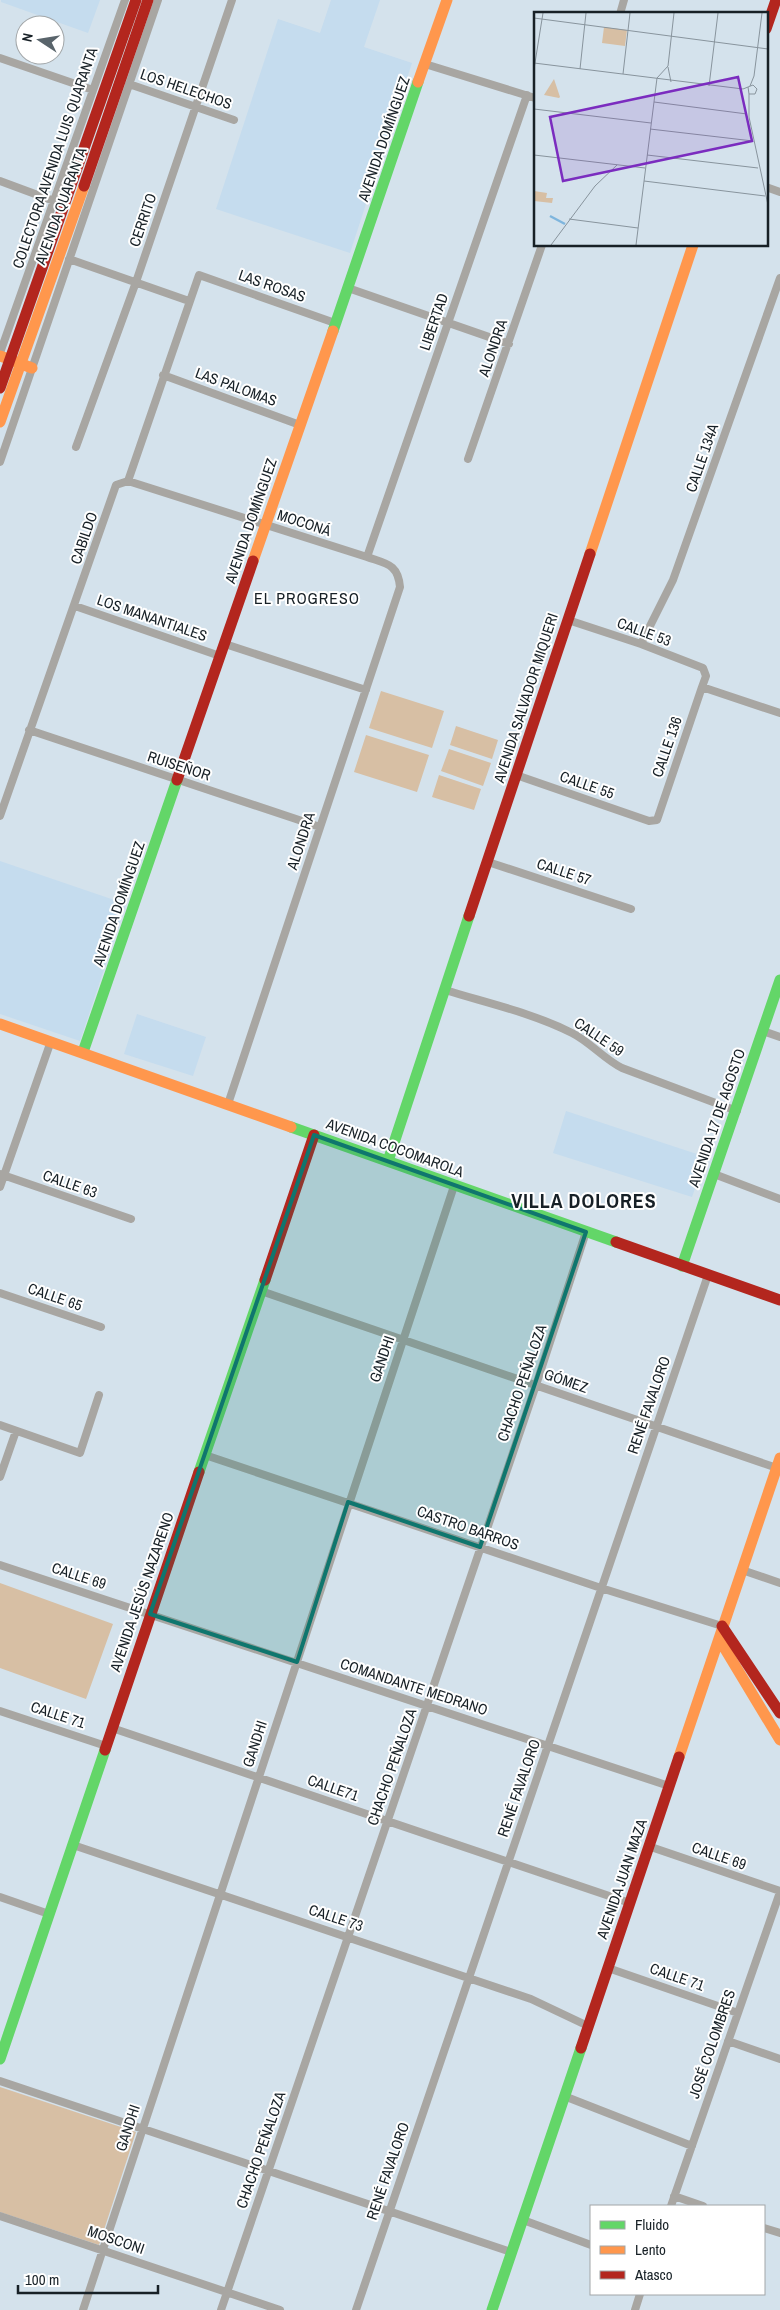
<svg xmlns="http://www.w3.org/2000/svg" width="780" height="2310" viewBox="0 0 780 2310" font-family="'Archivo Narrow',sans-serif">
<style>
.built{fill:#c5dcee}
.green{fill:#d7bfa4}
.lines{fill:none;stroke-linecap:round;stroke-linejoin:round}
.street{stroke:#a8a6a2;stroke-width:8}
.fast{stroke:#63d668;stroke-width:11}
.slow{stroke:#ff974d;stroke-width:11}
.jam{stroke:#b3261e;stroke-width:11}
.marked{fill:#0f766e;fill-opacity:0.2;stroke:#0f766e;stroke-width:4;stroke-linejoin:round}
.labels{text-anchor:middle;stroke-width:4;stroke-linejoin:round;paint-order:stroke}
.street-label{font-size:15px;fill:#172026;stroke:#fff}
.neighbourhood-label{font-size:16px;letter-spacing:1px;fill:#172026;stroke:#fff}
.district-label{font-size:20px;font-weight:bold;letter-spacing:1px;fill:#172026;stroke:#fff}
.inset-river{fill:none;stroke:#7eb5dd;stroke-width:2.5}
.inset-road{fill:none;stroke:#88949d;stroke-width:1}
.view{fill:#7b2cbf;fill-opacity:0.15;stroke:#7b2cbf;stroke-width:2.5}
.inset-edge{fill:none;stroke:#172026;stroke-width:2.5}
</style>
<rect width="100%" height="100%" fill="#d4e2ec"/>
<path class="built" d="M1,0H100L88,33L1,2Z
M331,0H380L364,47L412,63L350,253L216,209L278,19L320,33Z
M0,861L126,904L80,1041L0,1014Z
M137,1014L206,1037L193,1076L124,1054Z
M566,1111L706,1157L692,1197L553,1153Z"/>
<path class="green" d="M381,691L444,711L432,748L369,728Z
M456,726L498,740L492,759L450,745Z
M366,735L429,755L417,792L354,772Z
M449,749L491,763L483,786L441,771Z
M439,775L481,789L474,810L432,797Z
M0,1583L113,1624L86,1699L0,1668Z
M0,2087L136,2132L99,2245L0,2212Z"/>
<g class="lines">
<path class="street" d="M620,14L624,0
M0,58L93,90
M425,64L535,98
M129,84L234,120
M0,181L54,201
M766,187L780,192
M69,259L189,301
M348,288L509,344
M0,353L125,0
M163,375L300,425
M76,447L136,282L232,0
M468,459L542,245
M0,462L158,0
M128,481L367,557C387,564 398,564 400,587L228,1104
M128,481L199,275L335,323
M367,557L527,95
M75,606L220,656
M225,644L366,690
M641,644L673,580L780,278
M702,687L780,713
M29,730L320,827
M516,775L649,821L657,820L702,687L706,676L703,668L641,644L568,620
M0,816L116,485L128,481
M488,862L631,909
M445,990C487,1003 533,1013 572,1033C590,1042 604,1059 622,1068L737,1111
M763,1031L780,1037
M0,1174L131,1219
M714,1174L780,1199
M0,1187L51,1041
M261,1291L777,1468
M0,1293L101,1327
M0,1425L80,1453L99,1395
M205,1455L601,1588L722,1626
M0,1477L16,1431
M0,1565L669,1786
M742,1570L780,1583
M0,1711L106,1746
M112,1728L630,1903
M73,1845L531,1999L588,2026
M648,1846L780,1891
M0,1897L49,1914
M608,1968L738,2013
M728,2041L780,2059
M0,2081L511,2252
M564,2096L692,2146
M674,2196L703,2206
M671,2206L780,1892
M0,2216L280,2310
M523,2220L591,2245
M764,2228L780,2233
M83,2310L454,1186
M221,2310L536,1385L586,1232
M356,2310L708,1275
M635,2310L640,2294"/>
<path class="fast" d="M333,331L418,82
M83,1052L177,780
M291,1127L616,1242
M388,1161L469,916
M682,1266L780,980
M199,1472L265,1280
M0,2059L105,1750
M492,2310L581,2048"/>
<path class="slow" d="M418,82L447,0
M0,356L32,368
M0,422L84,186
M590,554L693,245
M253,561L333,331
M0,1024L291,1127
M719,1639L780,1740
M679,1757L780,1458"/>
<path class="jam" d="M766,29L776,0
M84,186L148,0
M0,388L136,0
M177,780L253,561
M469,916L590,554
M616,1242L780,1300
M265,1280L314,1135
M722,1626L780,1713
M105,1750L199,1472
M581,2048L679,1757"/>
</g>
<path class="marked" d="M314,1135L586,1232L480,1547L348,1502L297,1662L150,1614Z"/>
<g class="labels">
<g class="street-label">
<text transform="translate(186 89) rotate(19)" y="5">LOS HELECHOS</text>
<text transform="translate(384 139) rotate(-71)" y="5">AVENIDA DOMÍNGUEZ</text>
<text transform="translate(55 158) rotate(-71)" y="5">COLECTORA AVENIDA LUIS QUARANTA</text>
<text transform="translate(61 206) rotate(-70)" y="5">AVENIDA QUARANTA</text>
<text transform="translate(143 220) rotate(-71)" y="5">CERRITO</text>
<text transform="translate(272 286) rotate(19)" y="5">LAS ROSAS</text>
<text transform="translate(434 322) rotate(-71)" y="5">LIBERTAD</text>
<text transform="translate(493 348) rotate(-71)" y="5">ALONDRA</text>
<text transform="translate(236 387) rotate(20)" y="5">LAS PALOMAS</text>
<text transform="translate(702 458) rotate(-71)" y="5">CALLE 134A</text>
<text transform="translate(251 521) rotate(-71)" y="5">AVENIDA DOMÍNGUEZ</text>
<text transform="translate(304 523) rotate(18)" y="5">MOCONÁ</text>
<text transform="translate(84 538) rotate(-71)" y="5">CABILDO</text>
<text transform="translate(152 618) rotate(19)" y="5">LOS MANANTIALES</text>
<text transform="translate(644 632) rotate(20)" y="5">CALLE 53</text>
<text transform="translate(526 698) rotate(-72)" y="5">AVENIDA SALVADOR MIQUERI</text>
<text transform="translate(667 747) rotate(-71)" y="5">CALLE 136</text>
<text transform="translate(179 766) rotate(18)" y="5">RUISEÑOR</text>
<text transform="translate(587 785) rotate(19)" y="5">CALLE 55</text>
<text transform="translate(301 841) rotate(-72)" y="5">ALONDRA</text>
<text transform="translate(564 872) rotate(18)" y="5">CALLE 57</text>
<text transform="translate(119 904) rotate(-71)" y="5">AVENIDA DOMÍNGUEZ</text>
<text transform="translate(599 1037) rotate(34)" y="5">CALLE 59</text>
<text transform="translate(717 1118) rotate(-71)" y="5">AVENIDA 17 DE AGOSTO</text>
<text transform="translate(395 1148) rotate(20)" y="5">AVENIDA COCOMAROLA</text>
<text transform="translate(70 1184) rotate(19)" y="5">CALLE 63</text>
<text transform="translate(55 1297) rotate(19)" y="5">CALLE 65</text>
<text transform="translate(382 1359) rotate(-71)" y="5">GANDHI</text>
<text transform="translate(566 1381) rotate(19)" y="5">GÓMEZ</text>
<text transform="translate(522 1383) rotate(-71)" y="5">CHACHO PEÑALOZA</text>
<text transform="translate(649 1405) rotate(-71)" y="5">RENÉ FAVALORO</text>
<text transform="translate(468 1528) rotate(19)" y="5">CASTRO BARROS</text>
<text transform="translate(79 1576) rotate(18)" y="5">CALLE 69</text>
<text transform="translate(142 1592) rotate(-71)" y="5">AVENIDA JESÚS NAZARENO</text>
<text transform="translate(414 1687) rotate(18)" y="5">COMANDANTE MEDRANO</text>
<text transform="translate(58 1715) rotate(18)" y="5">CALLE 71</text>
<text transform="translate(255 1744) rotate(-72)" y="5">GANDHI</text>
<text transform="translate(392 1767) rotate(-71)" y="5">CHACHO PEÑALOZA</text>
<text transform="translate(333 1788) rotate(19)" y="5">CALLE71</text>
<text transform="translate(519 1788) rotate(-71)" y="5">RENÉ FAVALORO</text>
<text transform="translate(719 1856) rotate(19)" y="5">CALLE 69</text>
<text transform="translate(622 1879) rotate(-71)" y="5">AVENIDA JUAN MAZA</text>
<text transform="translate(336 1918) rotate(18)" y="5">CALLE 73</text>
<text transform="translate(677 1977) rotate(19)" y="5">CALLE 71</text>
<text transform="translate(712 2044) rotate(-71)" y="5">JOSÉ COLOMBRES</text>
<text transform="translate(128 2128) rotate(-72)" y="5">GANDHI</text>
<text transform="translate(261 2150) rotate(-71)" y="5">CHACHO PEÑALOZA</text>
<text transform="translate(388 2171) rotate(-71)" y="5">RENÉ FAVALORO</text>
<text transform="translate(116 2240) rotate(19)" y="5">MOSCONI</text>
</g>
<g class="neighbourhood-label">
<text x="307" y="604">EL PROGRESO</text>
</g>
<g class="district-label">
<text x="584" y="1208">VILLA DOLORES</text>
</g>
</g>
<g transform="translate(534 12)">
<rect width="234" height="234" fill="#d4e2ec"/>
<path d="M70,15L93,18L91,34L68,31ZM20,67L26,85L25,86L10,83ZM0,179L13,181L12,186H19L18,191L0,189Z" fill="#d7bfa4"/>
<path class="inset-river" d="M16,204L31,212"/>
<path class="inset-road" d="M0,6L234,37M0,51L209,77L219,73L223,77L221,82H215L214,75M134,55L137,70M0,57L9,1M46,57L52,1M89,62L96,1M175,74L184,1M216,74L220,64L228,1M215,82V105L234,193M120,90L213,102M0,97L117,111M116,117L219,129M0,143L111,156M113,143L224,156M110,169L231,184M35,207L104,216M17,233L61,174L83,153M102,233L123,66L134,54L140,1"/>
<path class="view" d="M204,65L218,129L29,169L16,105Z"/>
<rect width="234" height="234" class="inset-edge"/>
</g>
<rect x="590" y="2205" width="175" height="90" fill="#ffffff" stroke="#a2a6a8"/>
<rect x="600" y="2221" width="25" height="8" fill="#63d668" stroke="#a2a6a8"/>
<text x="635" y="2230" font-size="15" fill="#172026">Fluido</text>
<rect x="600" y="2246" width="25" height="8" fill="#ff974d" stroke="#a2a6a8"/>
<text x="635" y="2255" font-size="15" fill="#172026">Lento</text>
<rect x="600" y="2271" width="25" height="8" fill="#b3261e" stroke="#a2a6a8"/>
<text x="635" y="2280" font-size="15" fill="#172026">Atasco</text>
<g transform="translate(40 40) rotate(282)"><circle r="24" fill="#ffffff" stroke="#a2a6a8"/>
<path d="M0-4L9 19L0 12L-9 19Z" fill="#59646b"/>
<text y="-8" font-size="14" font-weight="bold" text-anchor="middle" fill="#172026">N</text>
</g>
<path d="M18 2285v8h140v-8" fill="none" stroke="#172026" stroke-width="2.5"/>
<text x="25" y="2285" font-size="15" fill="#172026" stroke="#ffffff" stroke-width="4" paint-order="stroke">100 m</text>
</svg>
